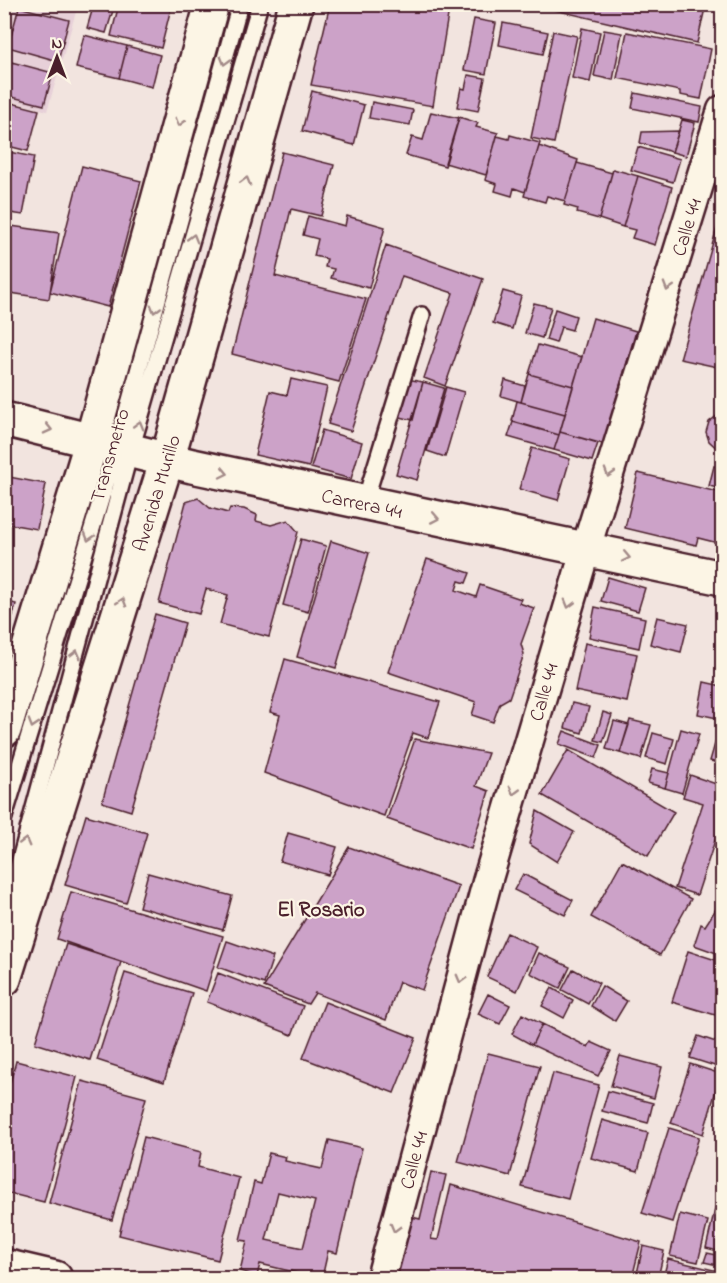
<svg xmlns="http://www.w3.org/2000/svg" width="727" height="1283" viewBox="0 0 727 1283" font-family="'Indie Flower',sans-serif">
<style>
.built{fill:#e7d0d8}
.building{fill:#cca2c8;stroke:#4a1f2b;stroke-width:1.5;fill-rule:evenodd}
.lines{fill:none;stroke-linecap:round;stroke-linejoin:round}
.service-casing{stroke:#4a1f2b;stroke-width:20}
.minor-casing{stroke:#4a1f2b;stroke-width:33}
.tertiary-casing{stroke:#4a1f2b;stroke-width:38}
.primary-casing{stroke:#4a1f2b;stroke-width:38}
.service{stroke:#fcf5e5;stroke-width:15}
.minor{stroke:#fcf5e5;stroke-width:28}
.tertiary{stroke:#fcf5e5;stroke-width:33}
.primary{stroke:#fcf5e5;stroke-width:33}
.oneway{stroke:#a38a88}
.labels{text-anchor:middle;stroke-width:4.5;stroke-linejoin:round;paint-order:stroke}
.street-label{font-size:20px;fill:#4a1f2b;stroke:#fcf5e5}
.neighbourhood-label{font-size:21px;font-weight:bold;fill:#4a1f2b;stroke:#fcf5e5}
</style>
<rect width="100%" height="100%" fill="#f2e4df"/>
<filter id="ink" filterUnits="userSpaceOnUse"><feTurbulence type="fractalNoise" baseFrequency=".0167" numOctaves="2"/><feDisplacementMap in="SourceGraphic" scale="12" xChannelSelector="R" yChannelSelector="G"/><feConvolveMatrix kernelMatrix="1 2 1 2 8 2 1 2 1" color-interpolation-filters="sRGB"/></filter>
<g filter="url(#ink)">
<path class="built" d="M4,5H78L47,111L5,99Z"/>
<path class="building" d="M94,4H115L106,33L87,28Z
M119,4H172L161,48L111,36Z
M330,4H416L449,9L433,106L311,85Z
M556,4H634L645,7V4H706L697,43L555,10Z
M19,7L69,20L58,61L8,47Z
M474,19L496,23L486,74L464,70Z
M503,23L548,32L543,54L499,45Z
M582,28L600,32L590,82L572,78Z
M604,30L622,33L613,80L594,76Z
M553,31L577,36L554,143L531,138Z
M627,32L711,49L701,99L680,95V91L617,78Z
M84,35L127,46L119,78L76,68Z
M127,46L160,55L152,87L119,78Z
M4,60L53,73L44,105L4,95Z
M468,75L485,78L478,111L457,107L461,88L465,89Z
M312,91L364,105L354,145L302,131Z
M635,93L702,107L699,122L632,108Z
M4,101L39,110L28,151L4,145Z
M372,102L413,110L410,125L369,118Z
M431,112L459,118L445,166L406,155L412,137L423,140Z
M459,117L478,123L476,127L498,133L486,175L445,163Z
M682,120L695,123L686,156L672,152Z
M679,131L672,152L640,143L642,132Z
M510,135L540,143L525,192L514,188L512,196L495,191L497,184L485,180L497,136L509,139Z
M539,146L578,160L565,201L547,196L545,202L524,196Z
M638,147L680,159L673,182L631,170Z
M4,151L34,157L23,215L4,212Z
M282,152L334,165L321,216L291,209L275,276L366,299L339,382L232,354Z
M577,163L612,173L599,219L577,213L578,209L564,205Z
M82,166L141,181L108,307L50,292Z
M613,169L638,176L623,227L599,219Z
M638,176L672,187L655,245L632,238L635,230L623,227Z
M722,210V368L680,359Z
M308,216L345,226L347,216L385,227L369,288L331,278L334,269L325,267L327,259L314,256L318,239L303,235Z
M4,225L59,233L49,299L4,292Z
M386,245L483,279L445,386L424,378L453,293L402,276L351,431L328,424Z
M503,291L521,296L512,329L493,323Z
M534,303L551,307L542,338L525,333Z
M555,309L576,316L572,330L561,327L556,343L546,340Z
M593,318L636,331L603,444L560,432Z
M538,345L582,357L573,386L529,374Z
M529,374L573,386L565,414L521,402Z
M291,379L327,387L309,467L255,455L270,391L287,395Z
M407,379L423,382L413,420L396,416Z
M505,380L525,386L521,402L501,396Z
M423,382L444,388L417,480L396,474Z
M446,387L464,392L445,457L427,451Z
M517,401L565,414L559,435L512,421Z
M722,412V453L709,441L706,432L709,422Z
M513,422L559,435L554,450L508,437Z
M322,430L362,442L351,479L311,468Z
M560,432L598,443L592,461L554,450Z
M532,448L570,459L558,500L519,489Z
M714,466L722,468V489L709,486Z
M638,473L722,493V544L698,538L696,545L625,528Z
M4,476L46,484L37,529L4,523Z
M198,498L210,508L228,513L230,508L244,509L257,515L256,521L271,525L288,520L298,532L269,637L220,624L228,595L206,589L199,614L159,603L186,502Z
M301,539L326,546L308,612L283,605Z
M331,541L369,553L336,668L297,657Z
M427,559L470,573L466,583L459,581L456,590L476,597L480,585L521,599L519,603L534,608L521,644L524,654L509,698L500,703L493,722L472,715L476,702L388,672Z
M608,577L645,588L638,611L601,601Z
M4,601L16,604L8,634L4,633Z
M595,607L645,618L639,648L589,637Z
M155,614L185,623L131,811L102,802Z
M657,617L688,624L681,652L650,644Z
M585,643L637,654L627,702L575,691Z
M285,659L440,702L428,738L413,733L384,816L264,773L280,715L270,712Z
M704,682L722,686V719L698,714Z
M572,703L589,707L582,733L565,728Z
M603,712L612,715L603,742L595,740Z
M630,720L651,725L641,759L620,753Z
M614,721L629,725L620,753L606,749Z
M720,726H722V764L710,761Z
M681,729L699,734L682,793L665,788Z
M564,731L601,745L596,758L559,744Z
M653,733L674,739L667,764L646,758Z
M415,739L488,753L476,786L489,791L471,849L387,819Z
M568,750L674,812L648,856L542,795Z
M652,769L669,773L665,788L648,783Z
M690,775L722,786V819L697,895L675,888L703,803L683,797Z
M537,811L574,832L557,862L529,844Z
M86,815L147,833L126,903L65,885Z
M288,833L337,847L328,875L280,861Z
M349,847L459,886L422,990L399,982L386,1020L315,993L308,1004L264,987Z
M622,861L691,899L660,955L591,917Z
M148,873L232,896L223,930L139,907Z
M523,874L573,900L565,915L514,890Z
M71,892L223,936L206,991L57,939Z
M718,906L722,908V955L694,945L701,924L705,926Z
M507,933L537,947L517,991L487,977Z
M227,941L273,957L264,984L218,967Z
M66,944L121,962L90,1060L35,1043Z
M688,951L722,962V1017L672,1002Z
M539,953L570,967L560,988L530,973Z
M573,969L599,983L588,1004L562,990Z
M125,973L192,993L164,1082L97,1060Z
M218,973L303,1006L292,1035L207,1002Z
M602,986L627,1001L615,1021L591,1006Z
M552,988L573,1000L564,1018L542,1006Z
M488,994L510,1005L500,1024L478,1014Z
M325,1002L416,1038L394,1093L303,1058Z
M522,1014L542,1024L532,1045L512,1034Z
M542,1024L588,1047L591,1042L611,1051L598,1076L532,1045Z
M698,1036L722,1044L721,1068L690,1058Z
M488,1053L540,1066L510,1176L458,1162Z
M620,1056L662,1067L654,1098L611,1086Z
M16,1061L77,1077L44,1202L4,1192V1105Z
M690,1064L721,1074L703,1134L671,1123Z
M553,1073L599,1085L568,1199L522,1187Z
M82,1081L146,1098L112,1220L49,1203Z
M608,1091L653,1103L648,1123L602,1111Z
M602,1120L648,1133L638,1171L591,1158Z
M669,1128L699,1137L672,1222L642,1213Z
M144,1137L201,1152L198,1167L239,1178L218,1260L119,1235Z
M329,1140L362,1148L337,1253L328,1251L322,1278H296L298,1273L260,1264L257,1276L240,1271L247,1241L240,1240L254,1182L261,1184L269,1153L286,1157L285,1161L322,1169ZM278,1192L315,1201L303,1248L266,1240Z
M431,1172L446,1175L431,1239L438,1240L451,1185L641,1242L632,1278H393L408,1216L420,1219Z
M722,1179V1252L706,1248Z
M680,1214L708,1221L698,1262L670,1256Z
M643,1246L664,1251L658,1278H636Z
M707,1253L722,1256V1266L704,1262Z
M668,1259L722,1272V1278H663Z"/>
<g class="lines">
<g class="service-casing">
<path id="service" d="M364,504L422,315
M4,817L117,447L240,4
M4,919L126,467L260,4"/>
</g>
<g class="minor-casing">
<path id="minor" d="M381,1278L487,882L586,548L722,110"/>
</g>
<g class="tertiary-casing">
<path id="tertiary" d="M4,419L192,466L722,578
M4,1266L55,1278"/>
</g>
<g class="primary-casing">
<path id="primary" d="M4,730L92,440L212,4
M4,979L167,460L296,4"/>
</g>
<use href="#service" class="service"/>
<use href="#minor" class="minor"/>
<use href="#tertiary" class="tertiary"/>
<use href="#primary" class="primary"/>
</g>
<defs><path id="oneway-chevron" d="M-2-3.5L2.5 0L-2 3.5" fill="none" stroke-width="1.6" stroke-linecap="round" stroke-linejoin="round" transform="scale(1.5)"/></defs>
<g class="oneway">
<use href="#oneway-chevron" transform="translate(225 61) rotate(106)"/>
<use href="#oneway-chevron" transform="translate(180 122) rotate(105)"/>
<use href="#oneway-chevron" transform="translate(246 181) rotate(-74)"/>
<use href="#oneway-chevron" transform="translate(193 238) rotate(-74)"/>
<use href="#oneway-chevron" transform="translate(668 287) rotate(107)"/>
<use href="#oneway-chevron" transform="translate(155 309) rotate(106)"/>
<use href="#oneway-chevron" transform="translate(139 425) rotate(-74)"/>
<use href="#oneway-chevron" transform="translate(48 429) rotate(13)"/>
<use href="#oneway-chevron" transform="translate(224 473) rotate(12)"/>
<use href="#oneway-chevron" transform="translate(609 473) rotate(107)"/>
<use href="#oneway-chevron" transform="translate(435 518) rotate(11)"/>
<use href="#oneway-chevron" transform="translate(89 537) rotate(107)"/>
<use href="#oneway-chevron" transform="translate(626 557) rotate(12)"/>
<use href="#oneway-chevron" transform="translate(122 602) rotate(-73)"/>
<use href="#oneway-chevron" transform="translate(569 604) rotate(106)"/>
<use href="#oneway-chevron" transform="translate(76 654) rotate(-75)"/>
<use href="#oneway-chevron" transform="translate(33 724) rotate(107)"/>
<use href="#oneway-chevron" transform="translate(514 791) rotate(106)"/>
<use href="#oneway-chevron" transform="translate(25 842) rotate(-75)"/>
<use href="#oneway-chevron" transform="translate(461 979) rotate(105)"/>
<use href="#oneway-chevron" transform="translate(395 1228) rotate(105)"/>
</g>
</g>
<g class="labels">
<g class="street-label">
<text transform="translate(686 227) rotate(-73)" y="7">Calle 44</text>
<text transform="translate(109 455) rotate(-74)" y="7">Transmetro</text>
<text transform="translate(156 493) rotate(-73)" y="7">Avenida Murillo</text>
<text transform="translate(362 503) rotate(12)" y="7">Carrera 44</text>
<text transform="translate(543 692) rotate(-74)" y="7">Calle 44</text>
<text transform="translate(413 1160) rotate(-75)" y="7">Calle 44</text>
</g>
<g class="neighbourhood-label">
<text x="321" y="916">El Rosario</text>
</g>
</g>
<rect width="727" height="1283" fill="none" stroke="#fcf5e5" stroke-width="24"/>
<rect x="12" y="12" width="703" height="1259" fill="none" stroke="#4a1f2b" stroke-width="2" filter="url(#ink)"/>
<g transform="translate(57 57)" stroke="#fcf5e5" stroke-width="4.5" paint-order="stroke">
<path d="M0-4.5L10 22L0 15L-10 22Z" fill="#4a1f2b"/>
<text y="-9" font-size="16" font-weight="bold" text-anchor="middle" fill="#4a1f2b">N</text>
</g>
</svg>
